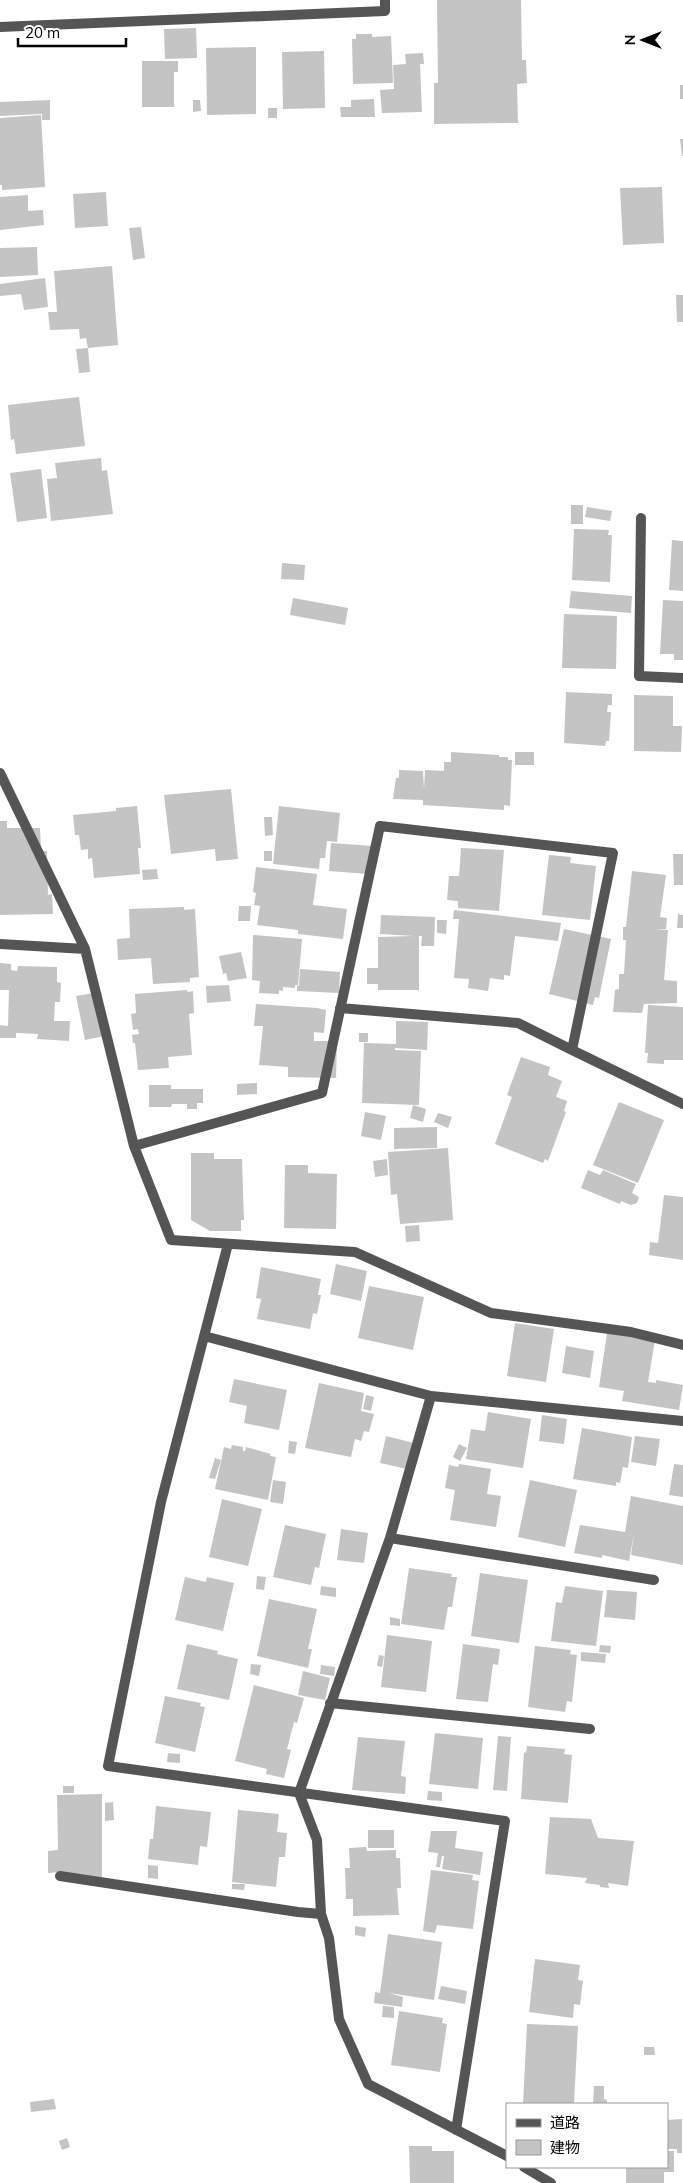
<svg xmlns="http://www.w3.org/2000/svg" width="683" height="2183" viewBox="0 0 683 2183" font-family="Mulish,'Noto Sans JP',sans-serif">
<style>
.building{fill:#c4c4c4}
.lines{fill:none;stroke-linecap:round;stroke-linejoin:round}
.street{stroke:#555;stroke-width:10}
</style>
<rect width="100%" height="100%" fill="#fff"/>
<path class="building" d="M437,0H521L522,60H526L527,83L517,84L518,123L434,124V83H438Z
M196,28L197,58L165,59L164,29Z
M356,34H372V37L391,36L393,83L353,84L352,39H356Z
M256,47V114L207,115L206,48Z
M324,51L325,108L283,109L282,52Z
M423,53L424,64H420L422,112L382,113L380,90L394,89L393,65L406,64L405,54Z
M142,61H178V72H174V107H142Z
M680,85H683V99H680Z
M374,99L375,117H341L340,107H351V100Z
M50,100V120H42V114L0,116V102Z
M193,100H200L201,111L193,112Z
M268,108H277V118H268Z
M41,115L45,187L2,190V185H0V118Z
M680,139H683V156H682Z
M662,187L664,243L623,245L620,188Z
M106,192L108,226L75,228L73,194Z
M28,195V211L43,210L44,225L0,230V197Z
M141,227L145,258L133,260L129,228Z
M37,247L38,275L0,277V248Z
M112,266L118,345L88,348L86,338L80,339L79,329L50,330L48,312H57L54,271Z
M45,278L48,307L24,310L21,294L0,296V284Z
M676,295H683V322H677Z
M88,348L90,372L79,373L76,349Z
M79,397L85,446L16,454L14,439L11,440L8,405Z
M101,458L102,471L107,470L113,514L51,521L47,479L57,478L55,463Z
M41,469L47,518L17,522L10,473Z
M571,505H583V524H571Z
M587,507L612,511L610,521L585,517Z
M574,529L609,530L608,535H612L610,582L572,580Z
M672,540L683,541V591L669,590Z
M282,563L305,565L304,580L281,579Z
M571,591L632,596L631,613L569,608Z
M293,598L348,608L345,625L290,615Z
M663,600L683,601V660H674V654H660Z
M564,614L617,616L616,669L562,668Z
M566,692L612,694V705H608L607,712H611L609,741H606L605,746L564,743Z
M634,695L673,696V726H682L681,752L634,751Z
M451,752L499,755V757H508V760H512L510,806L504,805V810L423,805V800L393,799L396,778H399V770L423,771L424,789L425,770L444,771V762H451Z
M515,752H534V765H515Z
M231,789L238,859L216,861L215,849L171,854L164,795Z
M137,806L141,848H138L140,874L94,878L92,858L88,859V849L81,850L79,835H75L73,815L116,811V808Z
M279,806L340,813L337,842L327,841L325,858H320L319,869L273,864Z
M264,817H272L273,835L265,836Z
M0,821H7V828H40L41,851H47L48,895L52,894L53,914L0,915Z
M331,843L373,846L368,874L329,871Z
M461,848L504,850L499,911L458,908V901L447,900L449,876H459Z
M264,851H272V861H264Z
M673,854H683V885H674Z
M549,855L571,857L570,863L596,866L590,920L542,915Z
M256,867L317,874L313,905L347,909L343,939L298,934V930L257,925L260,906L254,905L256,893L253,892Z
M157,869L158,879L143,880L142,870Z
M632,871L666,875L660,917L667,918L666,929H655L668,930L664,980L677,981V1003L644,1004L642,1013L613,1012L615,990L619,989V974H624L626,940H623V927H626Z
M239,906H251L250,921H238Z
M184,907V910L195,909L199,977L190,978V982L153,984L151,958L118,960L117,939L130,938L129,909Z
M454,910L561,923L558,941L515,936L510,976L504,975V980L490,978L488,991L468,988L469,979L454,978L459,919H453Z
M678,914L683,915V928H677Z
M381,915L435,917L434,946H421L422,936H419V990H378V984H367V968H378V937L414,936L380,934Z
M437,920H447L446,934L437,933Z
M564,929L611,939L599,998L595,997L593,1005L549,994Z
M253,935L302,939L298,985H295V988L283,987V991L279,990V994L259,993L260,981L252,980Z
M241,952L247,978L228,981L226,973L223,974L219,956Z
M0,963L11,964V970L17,971L18,966L57,967V982L61,983L60,1002H55L54,1021H70L69,1041L37,1039L38,1034L16,1033V1038H0V1025L8,1026L9,990H0Z
M300,969L340,972L339,993L297,991V985L299,986Z
M229,985L231,1001L207,1003L206,986Z
M187,990L188,992L193,991L194,1013L189,1014L192,1055L168,1057L169,1068L138,1070L135,1043H133L132,1035L139,1034L138,1029L133,1030L131,1014L136,1013L135,994Z
M101,992L109,1035L85,1040L76,996Z
M256,1004L317,1008L326,1010L324,1033L314,1032V1041H337L336,1078L288,1077V1067L259,1065L263,1026H254Z
M648,1005L683,1007V1060H664V1064L647,1063L648,1053H645Z
M396,1021L428,1022L427,1050L395,1048V1050L421,1051L419,1105L362,1103L364,1043L396,1044Z
M359,1033H368V1042H359Z
M521,1057L550,1067L548,1075L562,1081L556,1097L567,1101L564,1111L566,1112L548,1161L545,1159L543,1163L495,1144L512,1097L507,1095Z
M257,1083V1094L237,1095V1084Z
M149,1085H171V1089H203V1103H197V1109H187V1104H172L171,1107H149Z
M619,1102L664,1120L638,1183L593,1165Z
M413,1105L426,1109L423,1122L410,1118Z
M365,1112L386,1116L381,1140L361,1136Z
M438,1113L452,1117L448,1128L434,1122Z
M437,1127V1148L394,1149V1128Z
M448,1148L453,1220L400,1224L397,1194L391,1195L388,1152Z
M191,1153H214V1159H242L244,1220H241V1231H210L191,1220Z
M387,1159L388,1175L375,1177L373,1161Z
M285,1165H308V1173L337,1174L336,1229L284,1228Z
M588,1170L600,1175L603,1170L636,1184L632,1193L639,1197L637,1203L631,1205L621,1201L620,1204L581,1188Z
M664,1195L683,1197V1260L649,1255L650,1242L658,1243Z
M419,1225L420,1241L406,1242L405,1226Z
M336,1264L367,1271L361,1301L330,1294Z
M261,1267L321,1279L318,1295H321L317,1314L313,1313L310,1329L257,1319L261,1299L256,1298Z
M369,1286L424,1297L413,1350L358,1338Z
M515,1323L554,1329L546,1382L507,1376Z
M607,1333L655,1340L648,1382L656,1383V1380L683,1385L679,1410L622,1401L624,1391L599,1387Z
M566,1346L594,1351L590,1378L562,1373Z
M234,1379L287,1390L279,1430L244,1423L247,1406L229,1402Z
M319,1383L364,1393L361,1411L374,1414L369,1432L364,1431L361,1441L355,1439L351,1457L305,1448Z
M366,1395L374,1397L371,1411L363,1409Z
M488,1412L531,1419L523,1468L466,1459L471,1429L485,1431Z
M542,1415L567,1419L564,1444L539,1441Z
M582,1428L632,1437L628,1468L623,1467L620,1483L616,1482V1486L573,1479Z
M386,1436L414,1443L407,1469L380,1463Z
M635,1436L660,1439L656,1466L631,1462Z
M289,1441L297,1442L295,1454L288,1453Z
M459,1444L467,1448L460,1461L453,1457Z
M232,1445L243,1447V1451H245L246,1447L271,1454L270,1456L276,1457L268,1500L215,1489L224,1447L231,1449Z
M215,1458L221,1460L215,1479L209,1478Z
M459,1464L491,1469L487,1494L501,1496L496,1527L450,1520L455,1490L445,1488L449,1465L458,1467Z
M674,1464L683,1465V1497L669,1495Z
M273,1480L286,1482L283,1504L270,1502Z
M530,1480L577,1490L565,1547L518,1537Z
M631,1496L683,1506V1565L631,1555L634,1533L629,1561L602,1555V1558L574,1553L580,1525L625,1532Z
M222,1499L262,1509L248,1566L209,1557Z
M285,1525L326,1534L319,1568L315,1567L311,1585L273,1577Z
M341,1529L368,1533L364,1563L337,1560Z
M409,1568L452,1574L451,1577H457L452,1607H448L444,1630L401,1624Z
M480,1573L528,1580L519,1643L471,1636Z
M257,1576L266,1577L264,1590L256,1589Z
M185,1577L206,1582L207,1577L234,1583L223,1631L175,1620Z
M321,1586L336,1588V1597L320,1595Z
M565,1586L603,1591L596,1646L551,1641L556,1602L562,1603Z
M607,1590L637,1592L635,1620L604,1617Z
M269,1599L317,1609L308,1649H312L308,1668L257,1656Z
M390,1617L400,1619V1626L390,1625Z
M387,1635L432,1641L426,1692L381,1687Z
M187,1644L218,1651L217,1654L238,1659L229,1700L177,1689Z
M463,1644L500,1649L498,1665L493,1664L488,1702L456,1699Z
M600,1645L611,1646L610,1653L599,1652Z
M535,1646L571,1650L570,1654L577,1655L572,1702L567,1701L565,1712L528,1707Z
M581,1652L606,1654L605,1663L581,1661Z
M379,1655L384,1656L382,1667L377,1666Z
M251,1664L261,1665L259,1676L250,1674Z
M321,1665L335,1667L334,1676L320,1674Z
M303,1671L330,1678L325,1700L298,1695Z
M254,1685L304,1698L297,1723L294,1722L287,1749L291,1750L284,1778L266,1774L267,1769L235,1761Z
M165,1696L201,1703L200,1706L205,1707L195,1752L155,1743Z
M435,1733L483,1738L478,1789L429,1784Z
M498,1736L511,1737L507,1791L493,1790Z
M358,1737L405,1741L401,1776L406,1777L405,1794L352,1790Z
M527,1746L565,1749L564,1754L572,1755L568,1803L521,1799L524,1752L526,1753Z
M168,1753L180,1754V1763L167,1762Z
M63,1786H74V1793H63Z
M428,1791L442,1792V1801L427,1800Z
M102,1794V1877H59V1872L48,1873V1851L58,1850L57,1795Z
M113,1802L114,1820L105,1821V1803Z
M156,1806L211,1812L207,1847L200,1846L198,1865L148,1859L150,1839H153Z
M238,1810L279,1814L277,1832L287,1833L285,1857H279L276,1887L232,1882Z
M550,1817L591,1819L598,1838L634,1841L628,1886L608,1883L609,1888L600,1887V1885L585,1883L587,1878L545,1874Z
M368,1830H394V1848H368Z
M431,1831H457L455,1848L483,1852L480,1875L442,1869L444,1856H442L440,1867H436L438,1853L428,1852Z
M366,1847L367,1851L396,1850V1858H400L401,1888H397L399,1915L353,1916V1899H346L345,1868H350L349,1848Z
M148,1865L158,1866V1879L148,1878Z
M431,1870L473,1875L472,1880L479,1881L473,1929L437,1925L435,1933L423,1931Z
M232,1884H245L244,1890L232,1889Z
M355,1926L366,1928L365,1937L355,1935Z
M388,1934L442,1942L434,2000L389,1993L403,1997L402,2007L374,2003L375,1992L380,1993Z
M535,1959L580,1965L578,1980L583,1981L580,2005L574,2004L573,2018L529,2012Z
M441,1986L467,1991L465,2004L438,1999Z
M383,2006L394,2007V2018L382,2017Z
M399,2011L443,2018L442,2023L447,2024L440,2072L391,2065Z
M527,2024L578,2026L574,2104H523Z
M644,2047H654L655,2055H644Z
M594,2086H604V2099L607,2100V2104H593Z
M54,2099L56,2109L31,2112L30,2102Z
M682,2119V2153H677V2149H667V2120Z
M67,2138L70,2147L62,2150L59,2141Z
M409,2146H432V2151H454V2183H410Z
M667,2151H674V2172H664V2183H626V2167H667Z"/>
<g class="lines">
<path class="street" d="M0,27L385,11V0
M641,518L639,676L683,678
M0,773L85,949L134,1146L171,1240L355,1252L491,1313L631,1332L683,1345
M0,944L85,949
M340,1008L518,1023L572,1050
M134,1146L322,1093L380,826L613,853L572,1050L683,1104
M228,1244L161,1502L108,1766L505,1821L456,2130
M204,1336L431,1396L390,1538L299,1793L317,1840L321,1914
M431,1396L683,1421
M390,1538L654,1580
M330,1703L590,1729
M60,1876L298,1912L321,1914L329,1938L339,2019L368,2084L507,2156
M524,2167L551,2183"/>
</g>
<rect x="506" y="2103" width="162" height="65" fill="#ffffff" stroke="#999999"/>
<rect x="516" y="2119" width="25" height="8" fill="#555555" stroke="#999999"/>
<text x="550" y="2128" font-size="15" fill="#000000">道路</text>
<rect x="516" y="2140" width="25" height="15" fill="#c4c4c4" stroke="#999999"/>
<text x="550" y="2153" font-size="15" fill="#000000">建物</text>
<g transform="translate(643 40) rotate(270)" stroke="#ffffff" stroke-width="4" paint-order="stroke">
<path d="M0-4L9 19L0 12L-9 19Z" fill="#000000"/>
<text y="-8" font-size="14" font-weight="bold" text-anchor="middle" fill="#000000">N</text>
</g>
<path d="M18 38v8h108v-8" fill="none" stroke="#000000" stroke-width="2.5"/>
<text x="25" y="38" font-size="15" fill="#000000" stroke="#ffffff" stroke-width="4" paint-order="stroke">20 m</text>
</svg>
